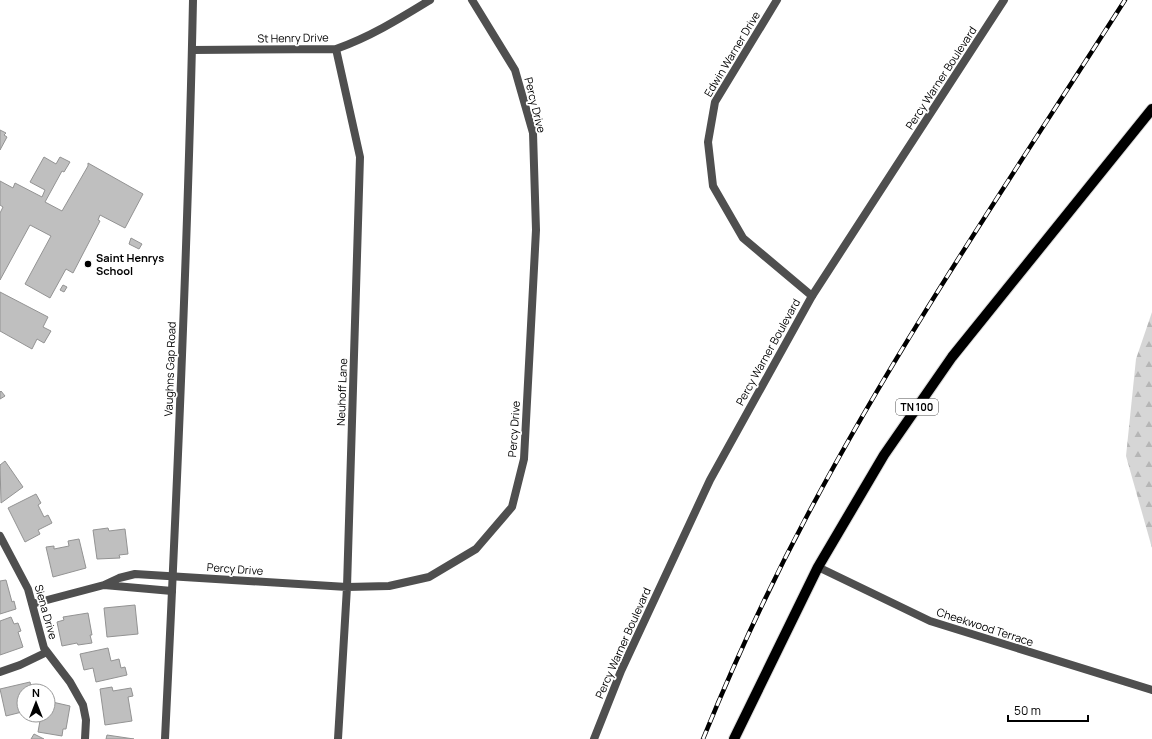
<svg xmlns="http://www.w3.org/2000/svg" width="1152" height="739" viewBox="0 0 1152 739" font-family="Manrope,sans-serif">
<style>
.forest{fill:url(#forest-firs)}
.building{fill:#bfbfbf;stroke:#939393}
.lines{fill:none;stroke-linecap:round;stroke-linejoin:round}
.primary-casing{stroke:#dbdbdb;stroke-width:12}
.minor{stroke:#4f4f4f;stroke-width:8}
.tertiary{stroke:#4f4f4f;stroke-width:8}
.primary{stroke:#000;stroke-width:10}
.rail-casing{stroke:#000;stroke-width:4.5}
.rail{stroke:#fff;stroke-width:3;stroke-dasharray:9;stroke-linecap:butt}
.poi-dot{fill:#000;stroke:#fff;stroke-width:1.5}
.labels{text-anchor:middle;stroke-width:3.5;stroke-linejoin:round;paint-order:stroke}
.shield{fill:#fff;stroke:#4c4c4c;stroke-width:1}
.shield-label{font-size:10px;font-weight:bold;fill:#000}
.street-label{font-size:11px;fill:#000;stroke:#fff}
.poi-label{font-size:11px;font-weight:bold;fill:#000;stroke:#fff;text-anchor:start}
</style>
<defs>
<pattern id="forest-firs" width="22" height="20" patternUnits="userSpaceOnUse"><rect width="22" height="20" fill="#d6d6d6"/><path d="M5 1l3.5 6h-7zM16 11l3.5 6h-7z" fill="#b6b6b6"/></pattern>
</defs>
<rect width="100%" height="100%" fill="#fff"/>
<path class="forest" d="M1152,312V548L1126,456L1136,359Z"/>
<path class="building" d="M0,130L6,133L4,135L7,137L0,150Z
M44,157L56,164L60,157L70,162L64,172L62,171L45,202L62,211L88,166V163L143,194L125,228L100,215L98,220L100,221L73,273L66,269L50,298L25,284L51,236L30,225L0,280V213L3,207L0,205V181L13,188L15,183L42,197L45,190L30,182Z
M131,238L142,244L139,249L129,244Z
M63,285L67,287L64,292L60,290Z
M0,292L48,317L43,327L51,331L44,343L37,339L32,349L0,331Z
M1,391L5,396L0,399V392Z
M5,461L23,487L1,503L0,465Z
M36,494L41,503L38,505L44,517L48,515L52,523L38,530L40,534L25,542L8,508Z
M108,528L109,531L125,529L128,554L119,555L120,558L97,559L93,530Z
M79,539L86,568L53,577L46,547L54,546V549L69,546L68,541Z
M6,580L12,602L14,601L16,609L0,614V581Z
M135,605L138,634L107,637L104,608Z
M88,613L92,635H90L92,643L78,645L77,643L62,646L57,622L64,620L63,617Z
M11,617L14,624L18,623L21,631L18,632L23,647L0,655V621Z
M108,648L111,661L119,659L121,668L125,667L127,675L96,682L93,668L84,670L80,654Z
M30,682L32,691H24V715H26L23,716L22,712L6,716L0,689Z
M112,687L113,691L131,688L133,696L128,697L132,721L105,725L100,689Z
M48,701L70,706L66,729H63L62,736L38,732L41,715H48Z
M34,734L44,739H31Z
M107,735L134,739H106Z"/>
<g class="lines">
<g class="primary-casing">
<path id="primary" d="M734,739L818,567L884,455L952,357L1152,109"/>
</g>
<path class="minor" d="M777,0L715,102L708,142L713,186L743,238L812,296
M336,49L360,157L347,587L338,739
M192,50L336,49C370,37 399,19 430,0
M0,536L28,589L44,648L70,682L83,705L86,720L85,739
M818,567L930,621L1152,690
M172,591L104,585L119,578L135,574L347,587L389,586L429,577L476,549L512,507L524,459L536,230L533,133L515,70L472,0
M32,604L104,585
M0,672L20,665L47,652"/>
<path class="tertiary" d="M165,739C177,493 188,246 193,0
M594,739L621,671L710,480L812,296L1004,0"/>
<use href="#primary" class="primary"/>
<g class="rail-casing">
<path id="rail" d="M703,739C734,663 769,587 808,514C902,337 1017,169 1125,0"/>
</g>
<use href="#rail" class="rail"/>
</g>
<circle class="poi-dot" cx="88" cy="264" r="4"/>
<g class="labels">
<rect class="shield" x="896" y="399" width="42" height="16" rx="3"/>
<g class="shield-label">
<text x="917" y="411">TN 100</text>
</g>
<g class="street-label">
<text transform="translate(293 38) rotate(-1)" y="4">St Henry Drive</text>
<text transform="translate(732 54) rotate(-59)" y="4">Edwin Warner Drive</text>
<text transform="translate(941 78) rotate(-57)" y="4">Percy Warner Boulevard</text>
<text transform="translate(535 105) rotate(76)" y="4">Percy Drive</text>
<text transform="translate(768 352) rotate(-61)" y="4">Percy Warner Boulevard</text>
<text transform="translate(170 369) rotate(-88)" y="4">Vaughns Gap Road</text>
<text transform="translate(342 392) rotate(-88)" y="4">Neuhoff Lane</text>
<text transform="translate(514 429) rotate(-86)" y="4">Percy Drive</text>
<text transform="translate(235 569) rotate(4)" y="4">Percy Drive</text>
<text transform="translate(46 612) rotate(74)" y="4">Siena Drive</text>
<text transform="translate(985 627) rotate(18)" y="4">Cheekwood Terrace</text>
<text transform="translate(623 643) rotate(-66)" y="4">Percy Warner Boulevard</text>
</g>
<g class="poi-label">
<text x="96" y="262">Saint Henrys<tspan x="96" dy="13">School</tspan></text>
</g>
</g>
<g transform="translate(36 703)"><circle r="19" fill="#ffffff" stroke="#999999"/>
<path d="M0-3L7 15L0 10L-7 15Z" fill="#000000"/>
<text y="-6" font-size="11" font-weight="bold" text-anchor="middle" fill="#000000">N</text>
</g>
<path d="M1008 715v6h80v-6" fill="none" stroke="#000000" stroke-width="2"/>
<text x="1014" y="715" font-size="12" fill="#000000" stroke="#ffffff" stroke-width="3" paint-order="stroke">50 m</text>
</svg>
